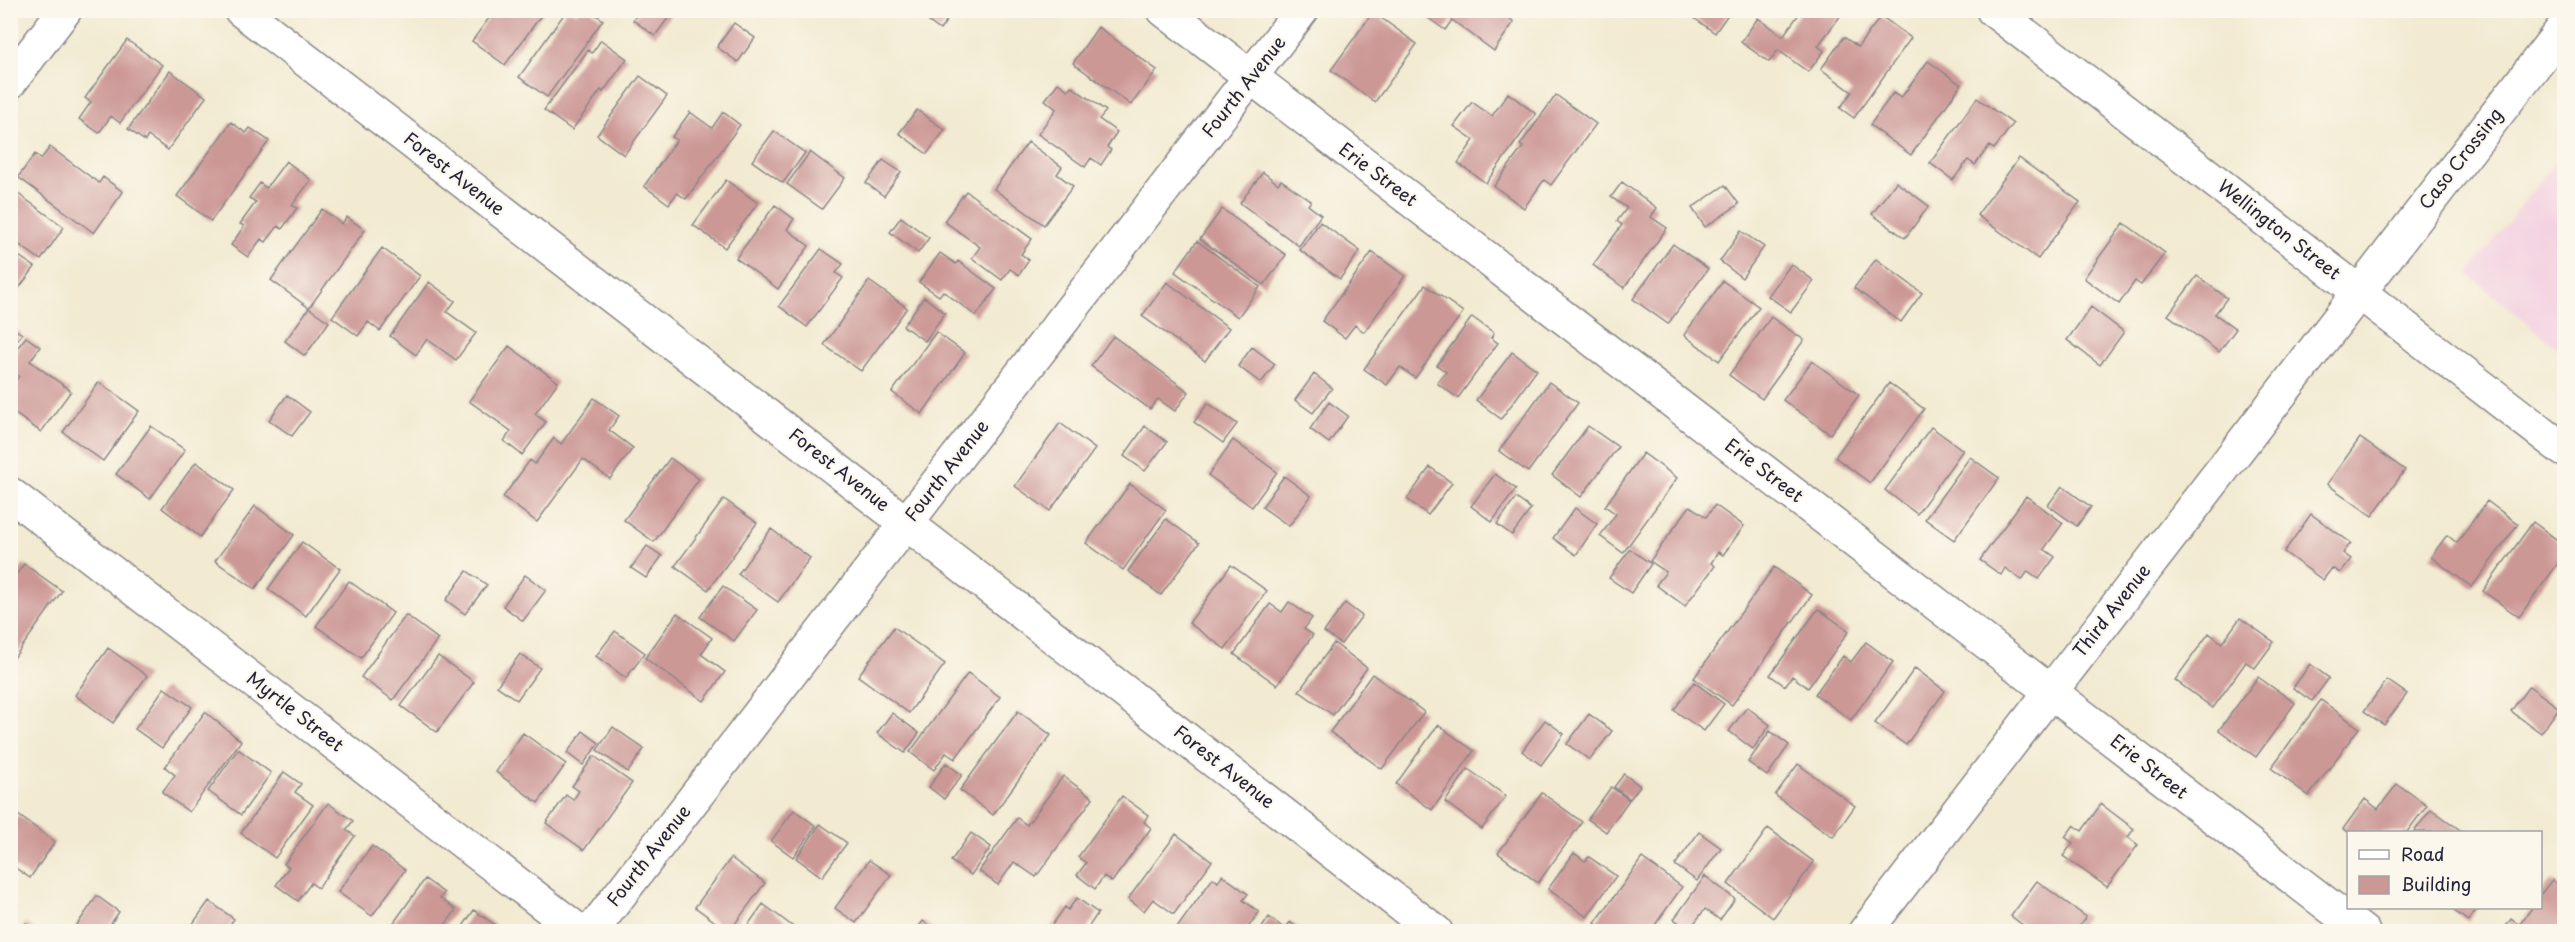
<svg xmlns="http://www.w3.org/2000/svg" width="2575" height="942" viewBox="0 0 2575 942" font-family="'Playpen Sans',sans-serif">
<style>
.built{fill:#f3cfe0}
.building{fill:#cc9896}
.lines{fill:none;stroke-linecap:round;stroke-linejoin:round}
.minor-casing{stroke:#8a8686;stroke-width:36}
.tertiary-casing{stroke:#8a8686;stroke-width:36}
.minor{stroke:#fff;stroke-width:33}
.tertiary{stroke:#fff;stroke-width:33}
.labels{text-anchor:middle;stroke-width:4.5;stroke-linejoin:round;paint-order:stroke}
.street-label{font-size:18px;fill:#22223b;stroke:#fbf7ec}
</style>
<rect width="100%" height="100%" fill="#fbf7ec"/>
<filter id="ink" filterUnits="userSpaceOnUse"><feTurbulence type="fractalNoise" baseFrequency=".0167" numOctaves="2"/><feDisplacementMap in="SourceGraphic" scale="12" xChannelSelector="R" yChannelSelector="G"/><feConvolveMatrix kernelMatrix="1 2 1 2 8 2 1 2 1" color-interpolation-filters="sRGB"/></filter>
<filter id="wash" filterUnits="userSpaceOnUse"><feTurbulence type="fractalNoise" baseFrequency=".008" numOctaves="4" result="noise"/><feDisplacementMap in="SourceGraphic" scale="24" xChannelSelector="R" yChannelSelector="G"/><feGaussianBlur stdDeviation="1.35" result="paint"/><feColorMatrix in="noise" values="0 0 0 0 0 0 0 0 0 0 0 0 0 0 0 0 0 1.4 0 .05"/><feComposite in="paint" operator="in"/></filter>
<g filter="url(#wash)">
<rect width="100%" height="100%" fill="#f2ead1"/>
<path class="built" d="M2564,150V354L2468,274Z"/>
<g id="blocks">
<path class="building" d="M439,10H456L450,18Z
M495,10H545L505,65L472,41Z
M567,10L577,13L579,10H590L603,20L547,97L519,77Z
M640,10H674L655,36L633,20Z
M913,10H954L940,30Z
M1432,10H1504L1502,13L1514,22L1494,51L1452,20L1445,30L1427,17Z
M1683,10H1731L1715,33Z
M1802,10L1844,11L1818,46L1824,51L1808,72L1778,50L1769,62L1741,42L1758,18L1783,36Z
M1373,12L1417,44L1375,102L1331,70Z
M1881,16L1911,38L1854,118L1840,108L1852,92L1821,69L1844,37L1858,47Z
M734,23L755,38L738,62L717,47Z
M1098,27L1157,70L1131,105L1073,63Z
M127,40L162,65L120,123L111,116L99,133L79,119L91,102L85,98Z
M601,40L627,59L603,92L601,90L572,130L544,110L588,50L592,53Z
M1928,61L1961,85L1911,155L1870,125L1893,93L1901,98Z
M170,71L206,97L168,150L148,136L145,141L128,129Z
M640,76L667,96L624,155L597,135Z
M1058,83L1068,90L1071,86L1106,111L1099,119L1117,132L1107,147L1111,150L1101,165L1091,158L1085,167L1038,134L1056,109L1045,100Z
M1508,93L1536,114L1486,183L1458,163L1474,140L1454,126L1472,102L1492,116Z
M1556,95L1596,124L1551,185L1544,180L1524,208L1494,186L1523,147L1520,145Z
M1977,98L2013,124L1994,149L1989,146L1975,165L1968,160L1953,180L1930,163Z
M917,110L945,130L927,154L899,133Z
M690,112L712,128L723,112L740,125L686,199L677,193L669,204L644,186L677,140L672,137Z
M231,122L246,133L250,128L269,141L211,221L177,196Z
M774,131L805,153L783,183L752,161Z
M1028,142L1062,167L1057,174L1073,186L1044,225L994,189Z
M50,147L99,183L103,177L123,192L94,233L18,177L35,154L41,159Z
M810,152L845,178L822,209L787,184Z
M2019,158L2080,202L2038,259L1977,215Z
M883,160L901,172L884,196L866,183Z
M286,161L311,180L292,205L297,208L282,229L278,226L266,242L261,239L248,257L231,245L244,226L240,224L256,202L249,198L260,183L266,188Z
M1263,172L1278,184L1281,180L1311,201L1308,205L1321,215L1299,246L1240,203Z
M726,180L758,203L725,248L693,225Z
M1622,182L1657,208L1651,217L1667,228L1624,288L1593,265L1622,225L1617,221L1627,208L1611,197Z
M1896,182L1929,206L1905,238L1872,214Z
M1725,185L1739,204L1705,227L1692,208Z
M10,188L64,227L41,260L10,238Z
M966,191L1032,239L1021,254L1029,260L1019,275L1010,269L1002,280L972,258L980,247L944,221Z
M775,205L794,219L787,229L809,246L778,289L736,258Z
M322,209L342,224L347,217L365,230L309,308L271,280Z
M1222,209L1286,255L1264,285L1200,239Z
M901,217L929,238L918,253L890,232Z
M1320,222L1360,251L1340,279L1300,250Z
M2124,223L2165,253L2141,285L2135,281L2119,304L2084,278Z
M1741,231L1764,247L1742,278L1720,261Z
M1197,241L1260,287L1238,317L1175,272Z
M1673,244L1708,269L1668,324L1633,299Z
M382,248L420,276L380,331L368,322L358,336L332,317Z
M821,249L843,264L836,273L843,278L807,327L779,306Z
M10,250L35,267L10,300Z
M1372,252L1405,276L1364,332L1355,325L1345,338L1322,321Z
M940,253L956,264L958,261L996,289L976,316L943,291L939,296L919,282Z
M1876,259L1922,293L1901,322L1854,288Z
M1791,264L1814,281L1791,312L1768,296Z
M2197,276L2227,298L2215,314L2236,329L2219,352L2168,315Z
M869,281L907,308L861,371L824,345Z
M1723,281L1759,307L1719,361L1684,335Z
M429,282L455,301L447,312L476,333L456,360L427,339L416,355L390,336Z
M1167,282L1229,328L1205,361L1142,316Z
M1425,285L1463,312L1415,378L1400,367L1387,385L1364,369Z
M924,297L945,313L925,341L903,326Z
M2091,307L2124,332L2100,365L2067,340Z
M309,308L329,322L305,356L285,341Z
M1472,317L1494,333L1491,338L1498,343L1458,398L1437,383L1446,372L1437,365Z
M1771,317L1804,340L1762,399L1729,375Z
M10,326L22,334L10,349Z
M936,332L965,353L922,414L892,392Z
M1113,336L1189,392L1175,411L1158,399L1150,409L1091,366Z
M26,337L40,347L30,361L71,391L41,432L10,410V388L19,376L10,369V357Z
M509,346L558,382L535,414L546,422L522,455L504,441L511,431L469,401Z
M1252,347L1275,364L1261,383L1238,366Z
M1512,352L1537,370L1501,419L1476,400Z
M1812,361L1859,395L1830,434L1783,400Z
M1314,374L1332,388L1313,413L1295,400Z
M99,382L139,411L103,461L63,432Z
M1549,382L1578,403L1528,472L1499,451Z
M1889,383L1924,409L1870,483L1835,457Z
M287,395L310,412L292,436L269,420Z
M594,398L619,416L609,430L633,448L610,479L583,459L537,522L503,497L530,460L535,464L554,438L561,444Z
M1329,402L1348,416L1329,443L1310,429Z
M1208,403L1237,424L1223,443L1194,422Z
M1060,423L1095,449L1050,511L1015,486Z
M151,426L185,450L150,499L116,474Z
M1145,426L1167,442L1145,471L1124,456Z
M1588,426L1618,447L1581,497L1552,475Z
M1931,427L1963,450L1917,514L1885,490Z
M2360,438L2405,470L2372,516L2327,484Z
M1233,440L1277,472L1252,507L1208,475Z
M1643,453L1677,478L1623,553L1600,536L1616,514L1605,506Z
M1970,457L1999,478L1954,540L1925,519Z
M670,458L699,479L654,542L624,520Z
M196,462L234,490L200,537L162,508Z
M1430,467L1452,483L1428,515L1407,499Z
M1495,474L1516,489L1492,522L1471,506Z
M1284,476L1311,496L1289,526L1262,507Z
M1130,484L1166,510L1123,570L1086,543Z
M2062,486L2091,507L2077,526L2048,505Z
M2026,496L2063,523L2044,549L2055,557L2039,579L2028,571L2022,580L2005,568L2001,575L1980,560Z
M1516,498L1531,509L1512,535L1497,524Z
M724,499L757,523L708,590L675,566Z
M2487,501L2518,524L2472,587L2431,557L2447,535L2457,543Z
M1715,505L1744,526L1723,555L1718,552L1711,563L1715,566L1685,606L1656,585L1666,572L1650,561L1690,506L1706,517Z
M255,506L294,535L255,589L215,561Z
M1575,508L1597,524L1576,555L1553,538Z
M2311,514L2351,543L2343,553L2351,559L2340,573L2332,568L2323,580L2284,552Z
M1166,519L1199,543L1161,595L1128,571Z
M2533,522L2564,545V555L2519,617L2483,591Z
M771,529L810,558L778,602L738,574Z
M302,542L340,569L306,616L268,589Z
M647,546L662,556L646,578L631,568Z
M1630,549L1651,564L1631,593L1609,578Z
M24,564L62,591L14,658L10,655V583Z
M1231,565L1267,591L1225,649L1189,623Z
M1774,567L1812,595L1732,705L1694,678Z
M467,571L487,585L465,614L446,600Z
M525,575L546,590L523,621L503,606Z
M349,581L393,613L361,658L316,626Z
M723,586L757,610L734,641L700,617Z
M1289,602L1312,618L1304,629L1313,635L1277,685L1234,654L1270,604L1282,612Z
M1345,603L1362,616L1341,644L1324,632Z
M1818,609L1849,631L1808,688L1792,676L1785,686L1770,675Z
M677,613L712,638L701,654L725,672L704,701L645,658Z
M406,615L438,639L393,700L361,677Z
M2240,618L2274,642L2255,668L2246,662L2213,708L2175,680L2209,633L2222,643Z
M894,627L945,664L909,713L858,676Z
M615,631L645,653L626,678L596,656Z
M1866,642L1893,662L1851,720L1815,694L1843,656L1851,662Z
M1334,643L1367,668L1333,715L1299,691Z
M108,648L147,676L113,723L75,695Z
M520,654L540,668L517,700L497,686Z
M438,656L474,682L437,732L401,706Z
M2310,664L2329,678L2312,701L2293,688Z
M1915,668L1945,691L1906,745L1875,723Z
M968,673L1000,697L955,759L946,753L934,770L910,752Z
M1372,674L1424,712L1382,769L1330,732Z
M2258,677L2295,703L2256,757L2219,730Z
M2387,680L2407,694L2384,725L2364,711Z
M1694,682L1724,704L1704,731L1674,710Z
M2529,686L2559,708L2541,733L2511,711Z
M164,688L192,707L162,748L135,729Z
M2321,700L2359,728L2309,796L2271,768Z
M1747,707L1770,725L1753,749L1729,731Z
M1018,711L1051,735L993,815L960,790Z
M205,712L241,741L189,812L162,792L175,775L165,767Z
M892,713L919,733L905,753L877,733Z
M1589,714L1612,731L1590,760L1567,744Z
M1545,720L1564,734L1541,765L1522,751Z
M1438,725L1474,751L1432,810L1396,784Z
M613,727L644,749L628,772L597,750Z
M583,731L599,743L583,765L567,753Z
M1770,731L1789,745L1767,776L1748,762Z
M523,733L566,764L538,803L496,772Z
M10,748L16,753L10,761Z
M238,749L271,773L241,815L208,791Z
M594,756L632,783L584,850L546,823L566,795L573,800L579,791L572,786Z
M946,763L962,775L944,799L929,787Z
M1798,764L1855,806L1833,837L1775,795Z
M1468,769L1506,796L1482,829L1445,802Z
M284,772L301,784L295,792L313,805L275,858L241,833Z
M1624,774L1640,786L1630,799L1614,787Z
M1063,776L1093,798L1036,877L1014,862L998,885L979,871L1017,818L1027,825Z
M2397,784L2427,805L2407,832H2349L2343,829L2365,799L2378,809Z
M1611,787L1629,800L1606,832L1588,819Z
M1542,793L1582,822L1538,883L1498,853Z
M1122,796L1148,815L1144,822L1151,828L1112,882L1104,876L1095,889L1077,875L1086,863L1078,857Z
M328,803L353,821L346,830L355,836L318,888L311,883L298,901L276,885L289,867L284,864Z
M2101,804L2134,829L2128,837L2138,845L2107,887L2063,856L2073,843L2065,837L2074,825L2082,831Z
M2431,809L2463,832H2414Z
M794,810L816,826L793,857L771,841Z
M18,815L55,842L30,878L10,864V825Z
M820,824L847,843L822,877L796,858Z
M1768,828L1814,862L1773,918L1728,884Z
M1699,832L1721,848L1697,881L1675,865Z
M971,833L991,847L971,875L951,861Z
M1176,834L1212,861L1174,914L1153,899L1144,911L1128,899Z
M372,846L405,870L372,916L338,892Z
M1574,853L1585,861L1589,857L1616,876L1587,917L1548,889Z
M731,858L765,883L729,932L695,907Z
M1642,858L1682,887L1650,932H1606L1595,923Z
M869,860L891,875L856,923L835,908Z
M1222,875L1248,894L1243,900L1259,912L1245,932H1174L1213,878L1218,882Z
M1705,876L1735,899L1720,920L1705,909L1689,930L1674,919Z
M425,879L444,893L440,898L456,910L440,932H387Z
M2552,880L2564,889V932H2502L2511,919L2519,925L2532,908H2540V895Z
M2037,881L2086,917L2075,932H2032L2011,916Z
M97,896L119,912L105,932H72Z
M1077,898L1098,913L1085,932H1047L1065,907L1068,910Z
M209,901L234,919L225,932H187Z
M763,904L800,932H743Z
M2450,908H2478L2468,921Z
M474,910L495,925L490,932H459Z
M1269,917L1285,929L1290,922L1303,932H1259Z
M923,921L937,932H915Z
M26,923L37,932H20Z"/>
</g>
</g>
<g filter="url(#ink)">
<use href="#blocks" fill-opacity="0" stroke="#8a8686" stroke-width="1.5"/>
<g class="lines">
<g class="minor-casing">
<path id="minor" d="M241,10L1436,932
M1164,10L2363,932
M10,494L580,932
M591,932L1302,10
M1865,932L2564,27"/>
</g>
<g class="tertiary-casing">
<path id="tertiary" d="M1993,10L2564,450
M10,82L65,10"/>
</g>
<use href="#minor" class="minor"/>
<use href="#tertiary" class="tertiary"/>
</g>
</g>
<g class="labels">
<g class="street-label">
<text transform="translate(1244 87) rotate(-52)" y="6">Fourth Avenue</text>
<text transform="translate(2461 159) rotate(-52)" y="6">Caso Crossing</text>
<text transform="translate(454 174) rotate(38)" y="6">Forest Avenue</text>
<text transform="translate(1378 175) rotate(37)" y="6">Erie Street</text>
<text transform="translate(2279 230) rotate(38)" y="6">Wellington Street</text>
<text transform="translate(839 470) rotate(38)" y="6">Forest Avenue</text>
<text transform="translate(947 471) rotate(-52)" y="6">Fourth Avenue</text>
<text transform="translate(1764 471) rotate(37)" y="6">Erie Street</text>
<text transform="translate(2112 611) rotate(-52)" y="6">Third Avenue</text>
<text transform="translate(295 712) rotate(38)" y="6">Myrtle Street</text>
<text transform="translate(1224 767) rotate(38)" y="6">Forest Avenue</text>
<text transform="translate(2149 767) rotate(38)" y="6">Erie Street</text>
<text transform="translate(649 856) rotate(-52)" y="6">Fourth Avenue</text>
</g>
</g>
<rect width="2575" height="942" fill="none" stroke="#fbf7ec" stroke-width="36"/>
<rect x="2347" y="831" width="195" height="78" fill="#fbf7ec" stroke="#a4a2a5" stroke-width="1.5"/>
<rect x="2359" y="850" width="30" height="9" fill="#ffffff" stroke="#a4a2a5" stroke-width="1.5"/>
<text x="2401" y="861" font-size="18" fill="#22223b">Road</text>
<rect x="2359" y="876" width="30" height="18" fill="#cc9896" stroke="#a4a2a5" stroke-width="1.5"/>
<text x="2401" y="891" font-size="18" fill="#22223b">Building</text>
</svg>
